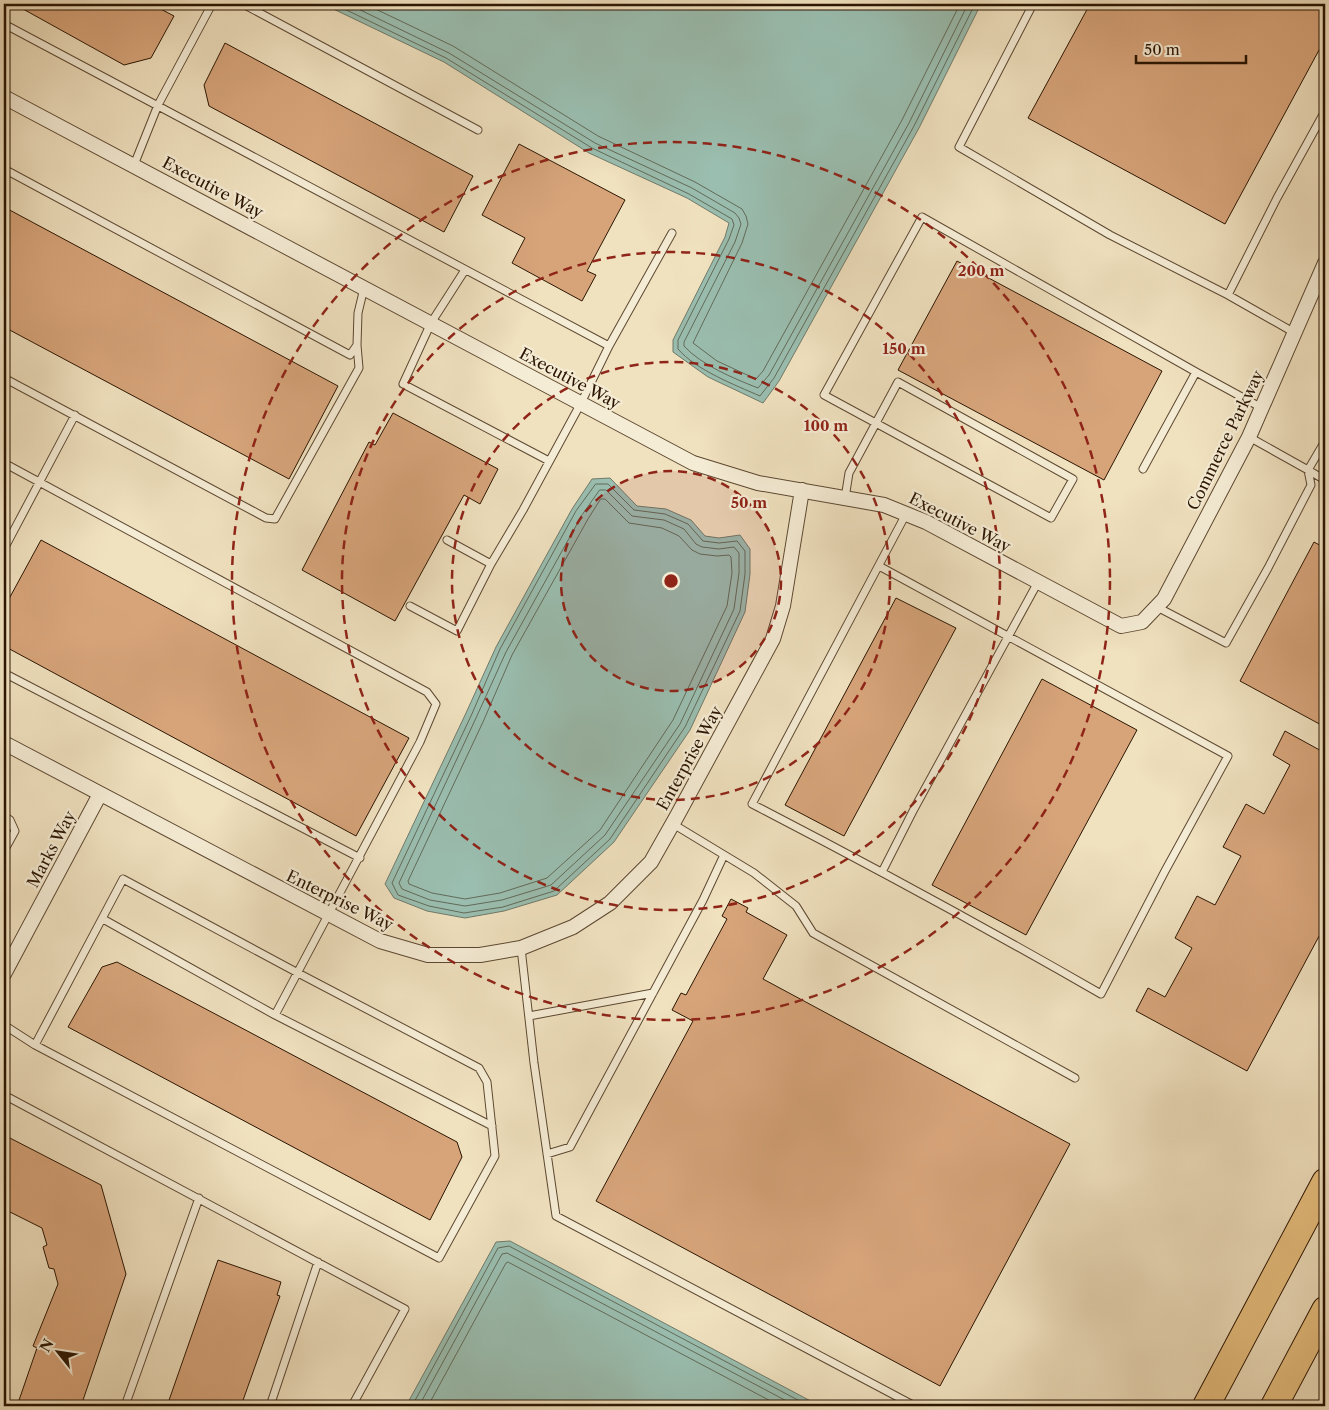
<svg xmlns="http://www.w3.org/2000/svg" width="1329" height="1410" viewBox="0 0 1329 1410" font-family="'Libre Caslon Text',serif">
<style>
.water{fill:#9abeb0;stroke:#6e7a6a}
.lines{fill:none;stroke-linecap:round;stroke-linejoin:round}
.shore{stroke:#626a59;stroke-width:1}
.building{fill:#d7a47a;stroke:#2b1502}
.lane-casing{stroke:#5c4831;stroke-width:9}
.street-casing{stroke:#5c4831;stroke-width:16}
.highway-casing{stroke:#2b1502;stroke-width:28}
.lane{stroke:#f5ecd5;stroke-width:7}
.street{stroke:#f5ecd5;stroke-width:14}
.highway{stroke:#e8c080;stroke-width:26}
.ring{fill:none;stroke:#8f2418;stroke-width:2.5;stroke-dasharray:9 6}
.labels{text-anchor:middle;stroke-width:4.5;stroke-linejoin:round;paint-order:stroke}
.street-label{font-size:16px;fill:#2b1502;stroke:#f5ecd5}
.centre{fill:#8f2418;stroke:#f5ecd5;stroke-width:2.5}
.ring-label{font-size:15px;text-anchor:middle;font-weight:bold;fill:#8f2418;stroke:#f5ecd5;stroke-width:4.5;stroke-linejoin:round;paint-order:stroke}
</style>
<rect width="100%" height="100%" fill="#f0e1bf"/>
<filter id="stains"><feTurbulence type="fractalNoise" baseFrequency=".004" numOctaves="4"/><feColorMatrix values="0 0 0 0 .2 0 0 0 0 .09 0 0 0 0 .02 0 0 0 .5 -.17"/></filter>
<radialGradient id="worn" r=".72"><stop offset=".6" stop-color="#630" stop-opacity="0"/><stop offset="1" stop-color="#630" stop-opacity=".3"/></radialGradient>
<path class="water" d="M323,4H981L919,128L779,381L763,403L708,377L673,352V340L725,237L729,223L687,198L589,153L444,62Z
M610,478L637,506L666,509L691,520L705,536L719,538L740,535L750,549V574L745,612L690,730L614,842L557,895L504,911L465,918L427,911L394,898L385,884L466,713L496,647L572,509L592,479Z
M510,1241L820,1406H406L496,1242Z"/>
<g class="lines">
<path class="shore" d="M334,4L446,58L592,148L689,194L732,219L734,225L729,239L678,340V349C696,370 735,385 760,396L774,378L914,126L975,4
M348,4L449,53L595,143L692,188L735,213L739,218L741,224L735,242L684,342V346C701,365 735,379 758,388L769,375L909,123L968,4
M365,4L453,46L598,136L695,182L742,209L746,216L748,224L742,243L693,343L717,361L756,379L763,371L902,120L960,4
M596,484H608L634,510L665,514L688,524L703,541L719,543L737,541L745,551V574L740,611L685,727L610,839L554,891L503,907L464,913L429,906L398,895L392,883L471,716L500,649L576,511Z
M600,490H606L632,516L664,520L684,529L696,544L702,547L719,549L734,547L739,553V573L734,609L680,724L605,835L551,885L502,900L465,906L430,900L402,889L399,883L476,718L506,652L582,515Z
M601,499H605L629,523L662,528L679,536L692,550L700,554L717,556L729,555L731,557L732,573L727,606L673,720L600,830L547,878L500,893L465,899L432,893L409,884L408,881L483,722L512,655L588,519Z
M412,1406L498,1248L509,1246L809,1406
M419,1406L502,1254L507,1253L796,1406
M428,1406L506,1263L508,1262L780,1406"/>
</g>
<path class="building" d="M14,4H151L174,16L151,58L124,65Z
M1090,4H1325V39L1225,224L1028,118Z
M225,43L473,176L444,232L209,106L204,85Z
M519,144L625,200L587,271L596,275L582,301L512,263L525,238L482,215Z
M4,207L338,386L289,479L4,327Z
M957,261L1162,371L1104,480L898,370Z
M393,413L498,469L480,504L464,495L395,621L302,570L369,442L375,445Z
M41,540L409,738L356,836L4,646V608Z
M1314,542L1325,548V727L1240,681Z
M896,598L956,628L844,836L785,805Z
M1042,679L1137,730L1026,935L932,885Z
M1285,731L1325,753V925L1247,1071L1136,1011L1148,988L1165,997L1192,948L1175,938L1197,896L1215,905L1241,856L1223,847L1246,804L1264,814L1290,765L1273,755Z
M731,899L748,908L746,912L787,935L763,979L1070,1144L940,1386L596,1201L693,1021L672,1010L681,993L686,995L727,919L722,916Z
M117,962L457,1142L462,1157L430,1220L68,1027L102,967Z
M8,1137L101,1185L126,1274L81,1406H17L37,1348L33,1346L58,1284L54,1269L49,1268L43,1247L47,1245L42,1228L4,1209V1146Z
M218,1260L281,1282L277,1295L280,1296L241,1406H167Z"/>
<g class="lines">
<g class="lane-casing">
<path id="lane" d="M243,4L478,130
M1033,4L959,147L1110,235L1228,295L1295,333
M4,24L609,346
M134,165L158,105L212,4
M4,169L350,355L357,345L358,313L364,288
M465,270L431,323L403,384L549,461
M1228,295L1277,198L1325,111
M4,378L266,518L275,519L359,368L357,345
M1249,437L1308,470L1325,441
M4,463L427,692L436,704L420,742L275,1015
M1143,469L1196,372L1262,408
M845,498L849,473L898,382L1073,479L1051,518L824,395L922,217L1196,372
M447,540L491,564
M4,549L75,415
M879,566L1228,756L1165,871L1101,994C986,928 870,865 752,804L906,514
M410,606L457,631L491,564L523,510L581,403L609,346L672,233
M1157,607L1226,643L1268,568L1311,485L1308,470L1325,480
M4,673L360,858
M4,816L10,820L15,831L4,851
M673,824L754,873L796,906L813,933L1075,1078
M882,872L914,809L1038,582
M103,919L275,1015L492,1126
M521,948L534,1063L556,1216L913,1405
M529,1016L653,993
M4,1025L35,1045L439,1258L495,1156L487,1082L479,1068L298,973L123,879L35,1045
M4,1095L405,1309L352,1406
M547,1154L570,1147L703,900L724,855
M125,1406L199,1198
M270,1406L318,1262"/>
</g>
<g class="street-casing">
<path id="street" d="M4,97L693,463L758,483L884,505L926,522L1121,626L1142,622L1164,599L1249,437L1325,263
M4,743L380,941L428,955H480L521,948L573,927L610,903L651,862L677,816L773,639L783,606L802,490
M4,974L100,794"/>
</g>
<g class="highway-casing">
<path id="highway" d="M1206,1406L1325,1182
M1274,1406L1325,1310"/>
</g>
<use href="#lane" class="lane"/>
<use href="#street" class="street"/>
<use href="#highway" class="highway"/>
</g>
<circle cx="671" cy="581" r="110" fill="#8f2418" fill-opacity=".12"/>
<g class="ring">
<circle cx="671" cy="581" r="110"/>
<circle cx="671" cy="581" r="219"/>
<circle cx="671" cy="581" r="329"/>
<circle cx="671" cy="581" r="439"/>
</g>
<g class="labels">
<g class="street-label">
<text transform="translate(213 187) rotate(28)" y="6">Executive Way</text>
<text transform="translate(570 378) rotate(28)" y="6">Executive Way</text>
<text transform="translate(1225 440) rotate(-64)" y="6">Commerce Parkway</text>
<text transform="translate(960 522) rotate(27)" y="6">Executive Way</text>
<text transform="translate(689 758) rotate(-61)" y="6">Enterprise Way</text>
<text transform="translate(51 849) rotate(-62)" y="6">Marks Way</text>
<text transform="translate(340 900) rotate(26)" y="6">Enterprise Way</text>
</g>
</g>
<circle cx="671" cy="581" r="8" class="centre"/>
<g class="ring-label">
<text x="981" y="276">200 m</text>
<text x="904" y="354">150 m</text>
<text x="826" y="431">100 m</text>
<text x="749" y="508">50 m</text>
</g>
<rect width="1329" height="1410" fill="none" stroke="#f0e1bf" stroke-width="20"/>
<rect x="5" y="5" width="1319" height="1400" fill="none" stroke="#2b1502" stroke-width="2.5"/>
<rect x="10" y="10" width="1309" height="1390" fill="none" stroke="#2b1502"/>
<g transform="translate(58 1352) rotate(300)" stroke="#f5ecd5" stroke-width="4" paint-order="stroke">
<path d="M0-4L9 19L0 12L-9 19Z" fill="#2b1502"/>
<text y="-8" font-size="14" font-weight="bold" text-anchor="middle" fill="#2b1502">N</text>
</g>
<path d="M1136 55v8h110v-8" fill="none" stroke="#2b1502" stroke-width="2.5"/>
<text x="1144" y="55" font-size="15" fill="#2b1502" stroke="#f5ecd5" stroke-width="4" paint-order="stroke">50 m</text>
<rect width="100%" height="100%" filter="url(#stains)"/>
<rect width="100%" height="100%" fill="url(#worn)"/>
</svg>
